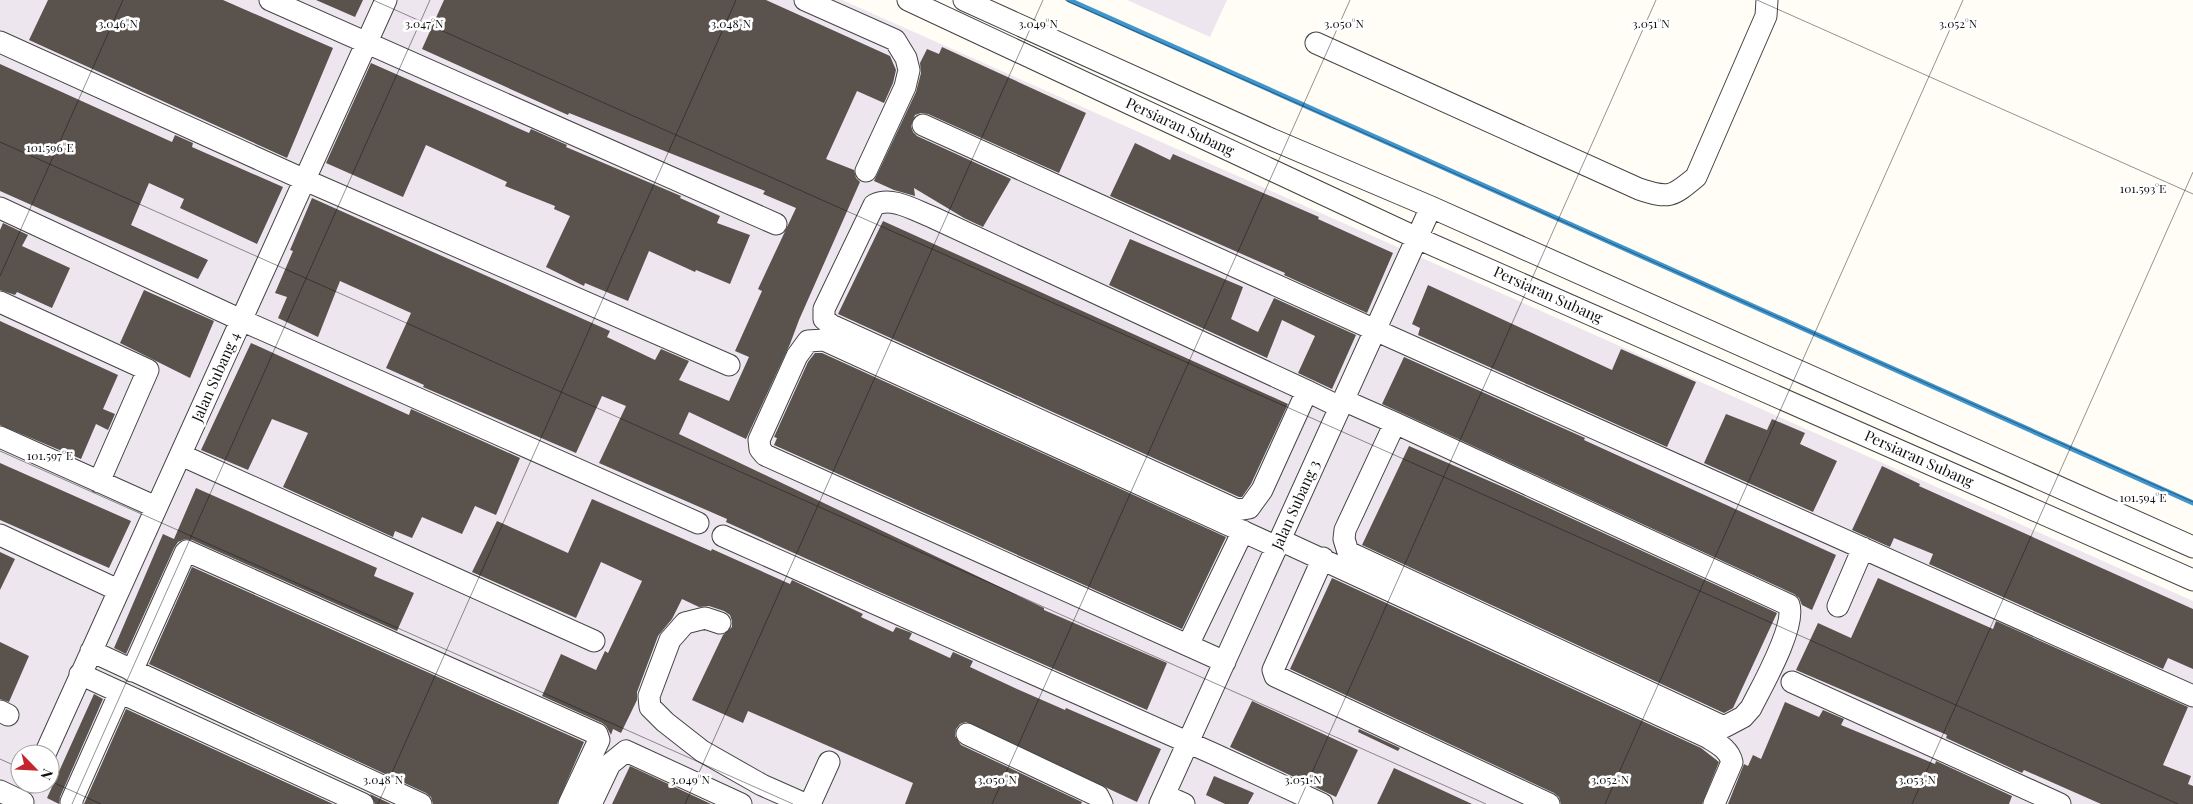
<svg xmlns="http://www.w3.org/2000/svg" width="2193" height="804" viewBox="0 0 2193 804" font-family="'Playfair Display',serif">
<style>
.industrial{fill:#eee6ef;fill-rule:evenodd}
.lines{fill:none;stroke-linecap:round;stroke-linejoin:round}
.stream{stroke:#3f96cf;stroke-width:5}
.building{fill:#5a524d}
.minor-casing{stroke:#444;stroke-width:23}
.minor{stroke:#fff;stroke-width:21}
.ticks{fill:none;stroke:#111;stroke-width:1;stroke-opacity:0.45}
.labels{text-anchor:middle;stroke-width:5;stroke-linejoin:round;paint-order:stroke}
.street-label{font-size:15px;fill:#111;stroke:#fff}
.ticks-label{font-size:12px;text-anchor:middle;fill:#111;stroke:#fff;stroke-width:5;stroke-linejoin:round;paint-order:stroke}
</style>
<rect width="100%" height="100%" fill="#fffdf5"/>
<path class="industrial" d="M0,0H842L2193,601V804H0ZM20,754H50V784H20Z
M1127,0H1227L1210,37Z"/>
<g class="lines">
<path class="stream" d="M1069,0L2193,503"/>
</g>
<path class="building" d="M48,0H223L333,48L287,158L29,40Z
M316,0H363L355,17Z
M444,0H766L890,56L896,70L893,83L884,103L857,91L826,159L854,170L856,178L860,182L799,320L790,344L746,439L689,412L679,434L1044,608V610L1167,663L1147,710L873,589L726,522L727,519L599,463L626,406L602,396L576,453L423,387L424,385L386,368L411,313L340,281L318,337L278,318L287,297L275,293L293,251L290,250L312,198L610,331L607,337L655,360L661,349L689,361L679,380L729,401L749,357L735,351L762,291L758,289L796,208L763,194L765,191L569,113L568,115L422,49Z
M942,47L1086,113L1059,173L928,114L921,113L915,115L911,126L913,132L917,136L1011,179L983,227L964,218L914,188L915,196L894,190L874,181L916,92L921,73L920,63L927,49L939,54Z
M371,63L529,133L531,129L567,145L566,147L681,196L680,198L720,216L717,223L750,235L730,284L696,270L695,272L649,251L628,301L585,283L584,286L546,267L570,216L554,209L555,206L505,186L507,182L426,145L403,197L326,163Z
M0,64L172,142L175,135L193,143L192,147L283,187L257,244L180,208L184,199L149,183L131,225L208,260L198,279L0,191Z
M1135,143L1170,160L1173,154L1319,217L1318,219L1393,253L1367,313L1284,275L1285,273L1110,196Z
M883,221L1288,404L1251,484L1242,497H1239L838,314Z
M3,223L28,235L22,246L70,268L52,308L17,292L15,295L0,290V230Z
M1130,239L1243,287L1231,319L1258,332L1274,298L1356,335L1332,389L1298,373L1315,336L1282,320L1267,358L1109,285Z
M1428,285L1612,370L1621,349L1696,382L1667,447L1418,335L1420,328L1412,324Z
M144,290L214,321L190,378L120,343Z
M0,321L118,375L103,409L115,414L108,430L96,424L81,459L0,425Z
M251,343L409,415L411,409L520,458L496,515L475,506L462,534L422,517L412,538L395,531L393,537L283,487L308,433L272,419L248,470L201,450Z
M815,353H822L1226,537L1182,629L774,445L777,438L774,437L808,362Z
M1404,357L1585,438L1584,440L1836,555L1812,610L1802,605L1799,598L1794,594L1382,404Z
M1726,414L1767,430L1772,419L1805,433L1800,444L1837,461L1813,512L1704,463Z
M1409,446L1510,490L1777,613L1733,708L1724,713L1362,545Z
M0,463L131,521L109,568L0,520Z
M1882,466L1920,484L1919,486L2193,609V669L2168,658L2163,669L1929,564L1933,554L1894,538L1890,547L1852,530Z
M196,488L377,568L374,576L414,593L397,631L192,540L185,539L178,542L174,548L126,654L114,648L163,534L174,539Z
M592,499L711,551L712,549L790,584L792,580L863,614L861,617L893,632L896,627L912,633L909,639L950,658L953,652L973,661L970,667L1017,689L1065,710L1066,708L1161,749L1137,802L966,722L960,724L956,729L955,736L961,745L1082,802L1081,804H905L913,783L748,711L743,723L692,700L723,635L732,627V621L730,615L724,611L709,606L699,607L682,599L672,619L658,636L637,692V700L621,733L613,729L611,735L606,726L602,723L542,696L561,654L596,670L605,651L608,653L642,581L601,562L576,618L472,572L497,521L568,553Z
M0,552L15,559L0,590Z
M192,567L584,742L557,804H433L431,797L426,793L149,664Z
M1332,578L1701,748L1719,762L1702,804H1561L1559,797L1554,793L1290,669Z
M1878,578L1993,629L1996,621L2188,707L2163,765L2191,776L2188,784L2193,786V804H2101L2024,770L2022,773L1946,738L1947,735L1796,670L1818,623L1851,638Z
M0,642L29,656L9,702L0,699Z
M94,694L103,699L60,797L59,804L47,798Z
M1252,701L1358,750L1336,797L1230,747Z
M1785,702L1819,717L1823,710L1844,719L1841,725L1935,764L1936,761L2012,796L2009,804H1728L1744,764L1748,766L1753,755L1761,759Z
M126,709L333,804H84Z
M1359,729L1400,748L1398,751L1358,732Z
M630,766L711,804H612Z
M1394,768L1472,804H1377Z
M1214,776L1254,793L1248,804H1225L1206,795Z
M370,794L391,804H375Z"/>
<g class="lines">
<g class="minor-casing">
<path id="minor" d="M270,0L776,224
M805,0L895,40L906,58L909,70L905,87L866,171
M908,0L1417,238L2193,580
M964,0L1271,139L1431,207L2193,547
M0,42L305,180L729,365
M1316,43L1639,189C1669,199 1672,197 1696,177L1766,16L1767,0
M923,125L1375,330L2193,696
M0,208L241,320L698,523
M0,302L148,370L99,482
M1307,391L1262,490L1249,508L1237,510L831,325L824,319V309L874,205C892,196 914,210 932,217L1307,391L1340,407
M1343,400L1395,423L1789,605C1796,627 1762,686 1751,708L1743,717L1724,727L1348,552L1344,539L1345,530L1395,423
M0,437L156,507
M181,455L594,641
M0,535L118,590
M723,536L1214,754L1322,804
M1280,540L1707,737C1718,744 1729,749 1732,762L1714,804
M1323,558L1273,670L1275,676L1549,804
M1838,606L1863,548
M720,623L705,618L685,623L670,640L649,696L650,707L665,722L702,751L762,785L805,804
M1188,645L1243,531
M91,651L421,804
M1225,662L765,455L760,449L759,440L797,356L808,341L824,340L1277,547
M132,671L185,553L187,551L597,734L599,740L569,804
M80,674L363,804
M1792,682L2060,804
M0,711L8,715
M967,734L1098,796L1102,804
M45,754L386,0
M0,791L23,802
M1164,795L1184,804
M72,804L71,802L120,692
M591,804L610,764L626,751L741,804
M810,804L829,762
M1160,804L1431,207"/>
</g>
<use href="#minor" class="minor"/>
</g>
<path class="ticks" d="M373,0L2178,804M1065,0L2193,502M1757,0L2193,194M0,142L1486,804M0,276L123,0M0,451L793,804M0,759L20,768M50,781L101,804M72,804L430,0M378,804L736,0M685,804L1043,0M992,804L1350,0M1298,804L1656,0M1605,804L1963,0M1912,804L2193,172"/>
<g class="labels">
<g class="street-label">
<text transform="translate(1180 127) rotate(25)" y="5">Persiaran Subang</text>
<text transform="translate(1548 295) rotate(24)" y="5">Persiaran Subang</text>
<text transform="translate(216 377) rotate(-66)" y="5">Jalan Subang 4</text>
<text transform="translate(1919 459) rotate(24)" y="5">Persiaran Subang</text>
<text transform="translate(1296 505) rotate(-66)" y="5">Jalan Subang 3</text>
</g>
</g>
<g class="ticks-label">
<text x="118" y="28">3.046°N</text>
<text x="424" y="28">3.047°N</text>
<text x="731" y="28">3.048°N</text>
<text x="1038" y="28">3.049°N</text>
<text x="1344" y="28">3.050°N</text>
<text x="1651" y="28">3.051°N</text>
<text x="1958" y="28">3.052°N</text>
<text x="50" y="152">101.596°E</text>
<text x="2143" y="193">101.593°E</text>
<text x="50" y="460">101.597°E</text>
<text x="2143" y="502">101.594°E</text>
<text x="383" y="784">3.048°N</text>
<text x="690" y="784">3.049°N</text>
<text x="997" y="784">3.050°N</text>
<text x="1303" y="784">3.051°N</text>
<text x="1610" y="784">3.052°N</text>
<text x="1917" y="784">3.053°N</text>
</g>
<g transform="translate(35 769) rotate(114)"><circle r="24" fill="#ffffff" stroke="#a0a0a0"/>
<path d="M0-4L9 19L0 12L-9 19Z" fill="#c4262e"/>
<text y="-8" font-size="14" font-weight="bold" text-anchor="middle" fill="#111111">N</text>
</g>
</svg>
